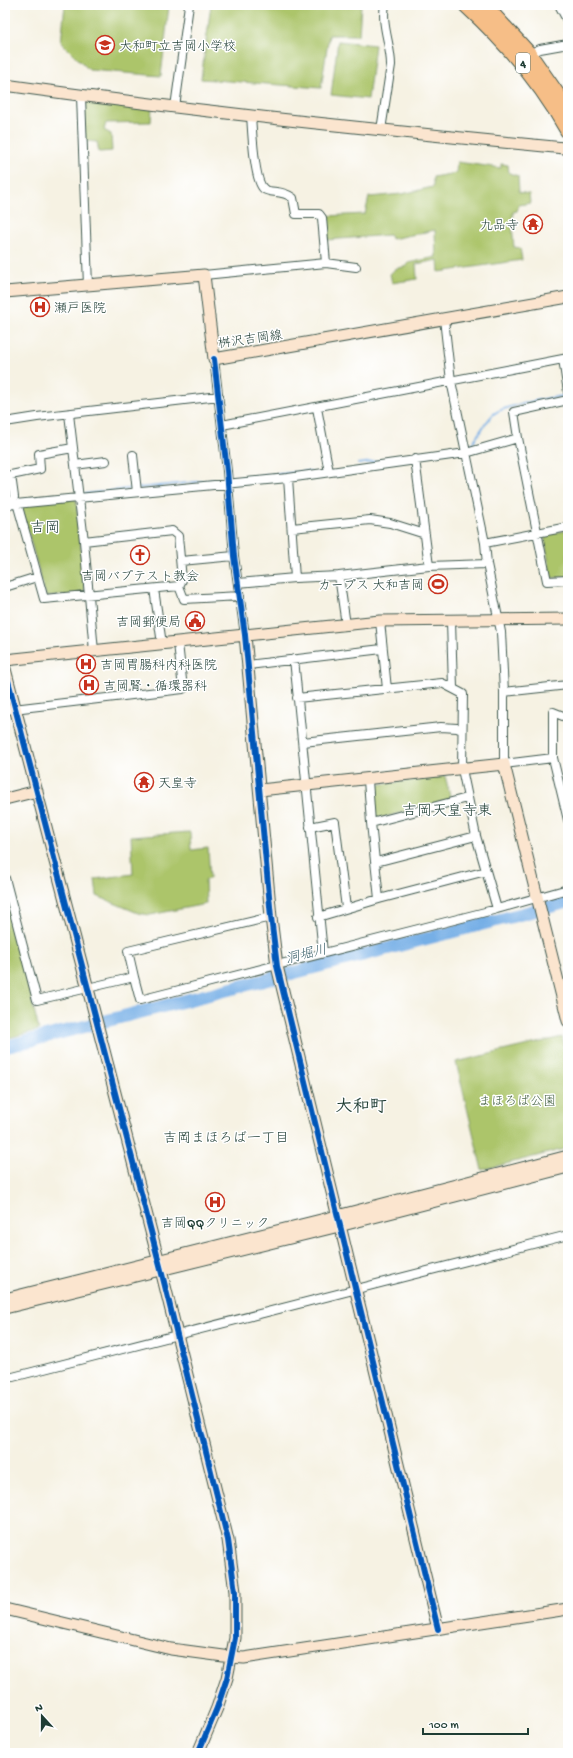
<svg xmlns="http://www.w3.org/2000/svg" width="573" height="1758" viewBox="0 0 573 1758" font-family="'Gochi Hand','Klee One',sans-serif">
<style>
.green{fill:#acc56b;stroke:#668150}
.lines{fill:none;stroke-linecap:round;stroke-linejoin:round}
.stream{stroke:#76afe6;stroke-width:2}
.river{stroke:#76afe6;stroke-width:13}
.street-casing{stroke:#3f584e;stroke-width:10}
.secondary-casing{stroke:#3f584e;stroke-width:13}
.highway-casing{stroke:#3f584e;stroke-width:17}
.street{stroke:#fff;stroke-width:8}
.secondary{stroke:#fbe5cf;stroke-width:11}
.highway{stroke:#f6be87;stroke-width:15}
.cycleway-casing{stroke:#fff;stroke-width:8}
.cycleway{stroke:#0057b8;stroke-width:6}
.labels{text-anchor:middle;stroke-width:3;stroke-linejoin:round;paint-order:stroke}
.shield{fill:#fff;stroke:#627771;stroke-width:1}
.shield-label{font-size:12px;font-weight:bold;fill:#1f3d34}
.poi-label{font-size:13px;fill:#1f3d34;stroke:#fff;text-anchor:start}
.street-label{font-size:13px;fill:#1f3d34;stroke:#fff}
.park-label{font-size:13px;fill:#425f42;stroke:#fff}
.water-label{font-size:14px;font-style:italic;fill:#395f69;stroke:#fff}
.neighbourhood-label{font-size:14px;fill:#1f3d34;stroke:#fff}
.quarter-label{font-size:15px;fill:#1f3d34;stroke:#fff}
.district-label{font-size:17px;font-weight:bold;fill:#1f3d34;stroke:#fff}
</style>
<rect width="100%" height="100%" fill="#fff"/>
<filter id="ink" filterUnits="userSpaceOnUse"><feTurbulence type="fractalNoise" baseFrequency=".025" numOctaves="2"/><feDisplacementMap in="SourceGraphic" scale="8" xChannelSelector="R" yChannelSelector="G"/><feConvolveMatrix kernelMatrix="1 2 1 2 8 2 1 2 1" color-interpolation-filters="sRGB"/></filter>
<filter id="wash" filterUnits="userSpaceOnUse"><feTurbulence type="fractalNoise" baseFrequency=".012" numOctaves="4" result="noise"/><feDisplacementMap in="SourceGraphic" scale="16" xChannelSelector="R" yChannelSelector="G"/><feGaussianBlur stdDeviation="0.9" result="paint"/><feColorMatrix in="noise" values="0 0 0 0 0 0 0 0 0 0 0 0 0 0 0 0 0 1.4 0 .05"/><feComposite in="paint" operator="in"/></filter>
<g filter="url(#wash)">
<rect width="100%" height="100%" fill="#f6f2e3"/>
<path class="green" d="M65,5L169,6L161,76L89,70L61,42Z
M211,5H361L359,35H329L321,88L201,79Z
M338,41L375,45L368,99L331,95Z
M89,100L152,107L151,122L106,123L104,130L111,134L112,151L99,152L97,142L85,141L84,106Z
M457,162L501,168V164L508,165L509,173L518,176L519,192L529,194L530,203L519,205L517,211L513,212V224L512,225L514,247L520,248L522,260L439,272L438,260L416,264L417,279L392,283L390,274L395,269L407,266L408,263L436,257L435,230L392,239L389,235L327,240L325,216L365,214L369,197L402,194L433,187V177L456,173Z
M76,498L85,590L82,594L46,597L20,503Z
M568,530V577L551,578L544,535Z
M445,776L451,799L378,819L374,816L371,789L374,785Z
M190,832L191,850L208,848L210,878L205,880L206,904L150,915L138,913L97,896L95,879L133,874L131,836Z
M5,907L10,910L39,1030L5,1039Z
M562,1037L568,1058V1148L482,1170L456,1062Z"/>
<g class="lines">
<path class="stream" d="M467,449H469C474,441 488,418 495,413C505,406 555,396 568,396
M358,464L463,449
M229,479L310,471
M139,488L225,479
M84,494L135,488"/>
<path class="river" d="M5,1047L568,902"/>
</g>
</g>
<g filter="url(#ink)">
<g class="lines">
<g class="street-casing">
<path id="street" d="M559,5L568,22
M529,54L540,49L568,44
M81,96L88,286
M175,107L189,5
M251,115C252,129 254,182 264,189C271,194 281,189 293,198L296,214H319L322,218L326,263
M381,130L391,65C391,45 381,25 385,5
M204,275L326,263L356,267
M444,319L451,381L485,543L487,564L501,632L504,692V764L553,758
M214,359L227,471L234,556L245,635
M563,359L568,392
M568,400L514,412L518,438L547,581L568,580
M317,408L329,472
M69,414L84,541L94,651
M5,422L37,417L219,396
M222,425L568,358
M133,455L137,492
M415,459L429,566
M75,465L106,461
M288,478L295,578
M17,503L44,599L179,586L182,580L178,536L172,531L84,541
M12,504L14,497L11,475L40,469L39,454L73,448
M5,505L288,478L466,453L518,438
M292,528L370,520L390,523L425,534
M485,543L568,527
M181,561L234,556
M339,576L346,625
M238,583L295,578L339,576L429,566L487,564
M179,586L184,599L240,596
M5,587L37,577
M154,589L162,644
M380,621L387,689
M451,621L453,688
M294,659L323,953
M248,665L382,649
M504,692L568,685
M297,698L442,683L463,694L462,769L476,836L497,909
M5,710L183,689L178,643
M568,718L553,712V758L568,820
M303,742L441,727L457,728L462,730
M368,780L371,823L379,899
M371,823L467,798
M310,827L335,822L346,908
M376,862L476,836
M5,878L37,1000L134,977L128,951L271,917
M318,917L379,899L486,871
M134,977L140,1000L497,909L568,889
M5,1379L568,1235"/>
</g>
<g class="secondary-casing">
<path id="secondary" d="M5,85C191,111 377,130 564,148L568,147
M5,292L204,275L214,359L568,297
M245,635L271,917L277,966L438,1629
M5,660L380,621L568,619
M5,669L161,1270L228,1540L235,1592V1638L227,1678L217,1708L198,1753
M260,790L504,764L568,1021
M5,799L37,791
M5,1299L337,1216L568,1156
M5,1308L339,1226L568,1167
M5,1609L171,1649L231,1657L244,1658L568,1609"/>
</g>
<g class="highway-casing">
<path id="highway" d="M466,5C506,42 542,83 568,131
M484,5L529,54L568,110"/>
</g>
<use href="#street" class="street"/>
<use href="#secondary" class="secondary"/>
<use href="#highway" class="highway"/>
<g class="cycleway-casing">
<path id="cycleway" d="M214,359L227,471L234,556L245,635L271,917L277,966L438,1629
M5,669L161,1270L228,1540L235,1592V1638L227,1678L217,1708L198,1753"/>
</g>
<use href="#cycleway" class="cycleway"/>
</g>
</g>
<defs>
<g id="school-ring" transform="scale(1)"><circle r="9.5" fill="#fff" stroke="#c8321e" stroke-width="1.5"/><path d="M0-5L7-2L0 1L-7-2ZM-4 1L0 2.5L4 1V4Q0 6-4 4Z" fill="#c8321e"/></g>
<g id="temple-ring" transform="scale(1)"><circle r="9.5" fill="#fff" stroke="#c8321e" stroke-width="1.5"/><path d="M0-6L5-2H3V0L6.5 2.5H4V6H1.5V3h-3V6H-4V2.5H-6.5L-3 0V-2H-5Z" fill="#c8321e"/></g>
<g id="hospital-ring" transform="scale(1)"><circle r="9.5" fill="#fff" stroke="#c8321e" stroke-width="1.5"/><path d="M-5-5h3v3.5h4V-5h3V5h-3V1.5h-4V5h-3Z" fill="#c8321e"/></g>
<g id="church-ring" transform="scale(1)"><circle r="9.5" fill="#fff" stroke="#c8321e" stroke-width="1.5"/><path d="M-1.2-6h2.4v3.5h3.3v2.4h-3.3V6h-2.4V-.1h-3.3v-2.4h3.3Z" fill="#c8321e"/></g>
<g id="stadium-ring" transform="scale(1)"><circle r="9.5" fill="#fff" stroke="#c8321e" stroke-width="1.5"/><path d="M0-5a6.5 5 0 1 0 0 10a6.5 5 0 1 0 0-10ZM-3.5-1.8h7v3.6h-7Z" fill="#c8321e"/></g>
<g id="civic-ring" transform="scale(1)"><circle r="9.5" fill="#fff" stroke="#c8321e" stroke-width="1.5"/><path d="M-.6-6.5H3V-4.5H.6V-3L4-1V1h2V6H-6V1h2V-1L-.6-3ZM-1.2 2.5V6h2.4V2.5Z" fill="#c8321e"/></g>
</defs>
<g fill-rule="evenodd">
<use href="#school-ring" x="105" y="45"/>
<use href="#temple-ring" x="533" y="224"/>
<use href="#hospital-ring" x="40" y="307"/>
<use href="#church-ring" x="140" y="555"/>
<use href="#stadium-ring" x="438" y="584"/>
<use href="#civic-ring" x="195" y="621"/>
<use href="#hospital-ring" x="86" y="664"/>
<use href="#hospital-ring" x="89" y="685"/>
<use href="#temple-ring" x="144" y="782"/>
<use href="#hospital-ring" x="215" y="1202"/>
</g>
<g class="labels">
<rect class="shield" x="516" y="53" width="14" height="20" rx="3"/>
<g class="shield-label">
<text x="523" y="67">4</text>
</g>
<g class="poi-label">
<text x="119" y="50">大和町立吉岡小学校</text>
<text x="519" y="229" text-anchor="end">九品寺</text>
<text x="54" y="312">瀬戸医院</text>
<text x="140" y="580" text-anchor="middle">吉岡バプテスト教会</text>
<text x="424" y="589" text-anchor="end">カーブス 大和吉岡</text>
<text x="181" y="626" text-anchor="end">吉岡郵便局</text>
<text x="100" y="669">吉岡胃腸科内科医院</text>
<text x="103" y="690">吉岡腎・循環器科</text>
<text x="158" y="787">天皇寺</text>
<text x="215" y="1227" text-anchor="middle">吉岡QQクリニック</text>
</g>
<g class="street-label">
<text transform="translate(250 338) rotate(-8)" y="5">桝沢吉岡線</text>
</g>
<g class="park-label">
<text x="517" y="1105">まほろば公園</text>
</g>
<g class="water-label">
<text transform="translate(306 953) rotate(-14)" y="5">洞堀川</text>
</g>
<g class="neighbourhood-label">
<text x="226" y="1142">吉岡まほろば一丁目</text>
</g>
<g class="quarter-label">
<text x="45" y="532">吉岡</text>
<text x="447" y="815">吉岡天皇寺東</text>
</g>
<g class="district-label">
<text x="361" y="1111">大和町</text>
</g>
</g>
<rect width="573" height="1758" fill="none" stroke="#fff" stroke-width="20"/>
<g transform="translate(42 1716) rotate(339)" stroke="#ffffff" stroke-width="3" paint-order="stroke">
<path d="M0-3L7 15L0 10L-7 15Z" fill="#1f3d34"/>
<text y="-6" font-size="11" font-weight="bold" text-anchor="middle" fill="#1f3d34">N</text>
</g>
<path d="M423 1728v6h105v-6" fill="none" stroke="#1f3d34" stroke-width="2"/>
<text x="429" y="1728" font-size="12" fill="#1f3d34" stroke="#ffffff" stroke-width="3" paint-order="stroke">100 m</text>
</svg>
